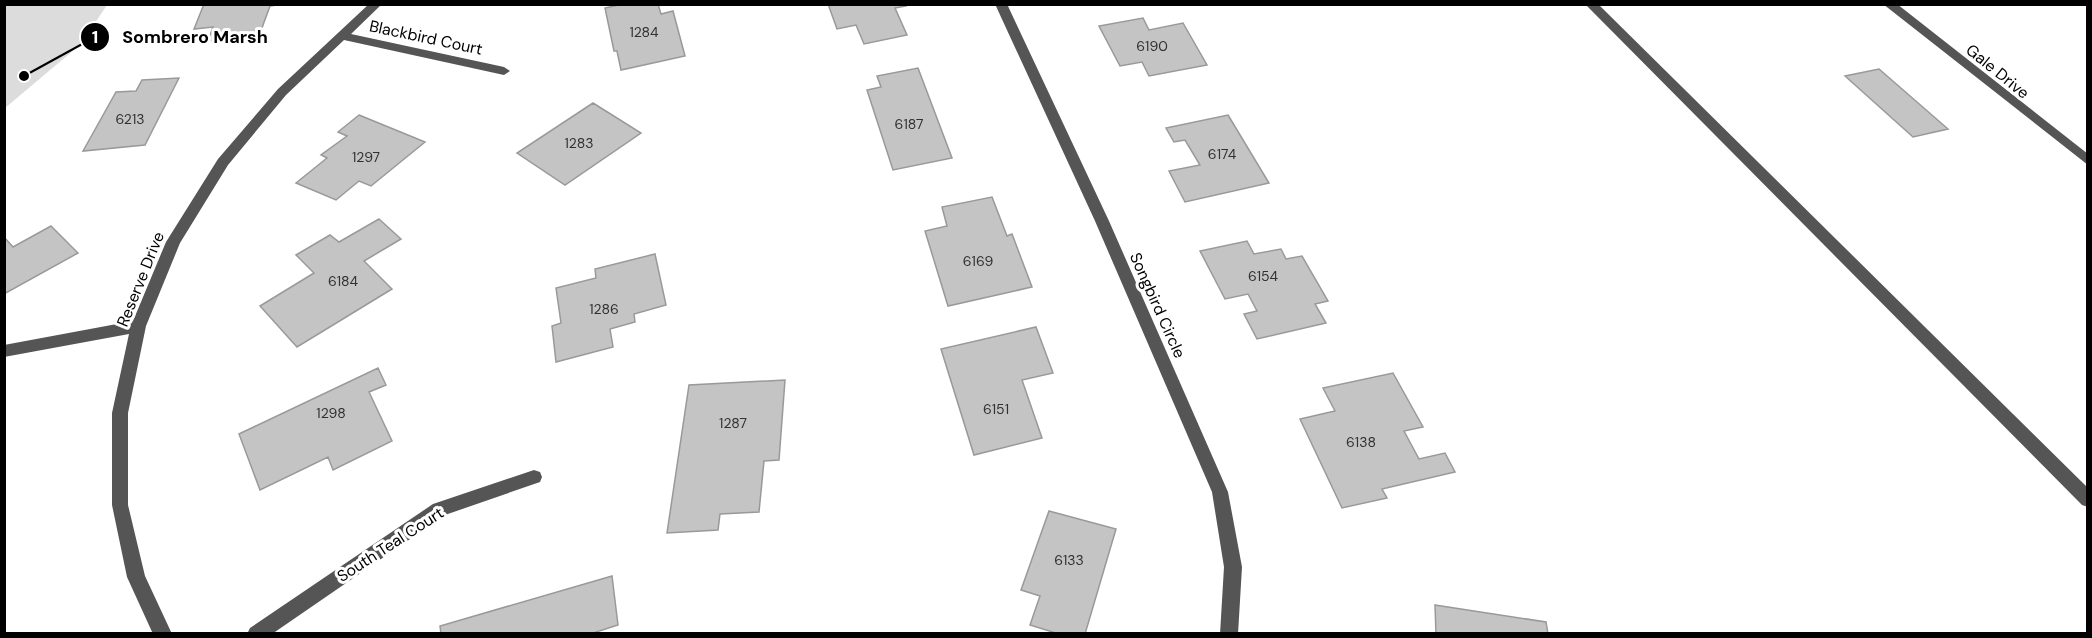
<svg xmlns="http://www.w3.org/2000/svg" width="2092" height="638" viewBox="0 0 2092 638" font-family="'DM Sans',sans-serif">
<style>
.green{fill:#dcdcdc}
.building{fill:#c4c4c4;stroke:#999;stroke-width:1.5}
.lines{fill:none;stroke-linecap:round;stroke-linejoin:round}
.minor{fill:#555;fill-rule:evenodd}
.labels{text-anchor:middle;stroke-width:6;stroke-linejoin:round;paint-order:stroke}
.number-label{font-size:14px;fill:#313131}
.street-label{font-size:16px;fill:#000;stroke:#fff}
.leader{fill:none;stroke:#000;stroke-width:2}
.callout-dot{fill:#000;stroke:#fff;stroke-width:2}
.mark-label{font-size:18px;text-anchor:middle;font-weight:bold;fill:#fff}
.callout-label{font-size:18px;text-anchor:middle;font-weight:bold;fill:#000;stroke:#fff;stroke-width:6;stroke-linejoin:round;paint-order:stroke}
</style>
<rect width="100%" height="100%" fill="#fff"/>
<path class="green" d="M5,4L107,5L81,44L5,108Z"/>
<path class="building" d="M204,4H284L270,6L259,36L208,41L213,27L194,29Z
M623,4H658L661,14L673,11L685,56L621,70L617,51H614L605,8Z
M828,4H905L906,6L895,8L907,35L864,44L856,25L837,29Z
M1143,18L1149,30L1183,23L1207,65L1149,76L1142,62L1120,66L1099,26Z
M918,68L952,158L893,170L867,90L881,87L877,76Z
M1879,69L1948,129L1913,137L1845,76Z
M179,78L145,145L83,151L116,92L136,91L142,80Z
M593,103L641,133L565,185L517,153Z
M359,115L425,142L371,186L359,181L336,200L296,183L327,158L321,155L347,136L338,132Z
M1228,115L1269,183L1185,202L1169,171L1200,165L1185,140L1174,142L1166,128Z
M992,197L1007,236L1012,234L1032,287L948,306L925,231L947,226L942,207Z
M379,219L401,239L364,261L392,289L297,347L260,306L314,273L296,255L330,235L339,242Z
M51,226L78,253L4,294V237L13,247Z
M1247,241L1254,254L1281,249L1286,259L1302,256L1328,301L1315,304L1326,323L1257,339L1244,314L1257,311L1248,294L1225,299L1200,251Z
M655,254L666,305L634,314L635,322L610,329L613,347L556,362L552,326L561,323L556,288L596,278L595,269Z
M1036,327L1053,373L1022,380L1042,438L974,455L941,349Z
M378,368L386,385L369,392L392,441L333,470L328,457L260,490L239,434Z
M1393,373L1423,427L1404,431L1419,459L1445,453L1455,472L1382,489L1387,498L1342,508L1300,419L1335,411L1323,388Z
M785,380L779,460L764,461L759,512L720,514L718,530L667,533L689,385Z
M1049,511L1116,529L1085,634H1059L1030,625L1040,596L1021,590Z
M612,576L618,625L590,634H441L440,626Z
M1435,605L1546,622L1548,634H1436Z"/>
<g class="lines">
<path class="minor" d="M369,4H382L351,34L504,67L510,71L504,75L344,40L286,95L228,165L180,243L146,326L128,413V505L145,576L172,634H153L127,577L112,505V413L129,334L4,357V345L133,321L166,242L218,159L278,89Z
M995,4H1007L1109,221L1228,492L1242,567L1238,634H1220L1224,567L1212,492L1095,221Z
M1585,4H1598L2088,488V507L2082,505Z
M1883,4H1897L2088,154V165Z
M534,470L540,472L542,477L540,482L445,515L272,634H247L250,628L433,504Z"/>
</g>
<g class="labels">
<g class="number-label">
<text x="644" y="37">1284</text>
<text x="1152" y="51">6190</text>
<text x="130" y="124">6213</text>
<text x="909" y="129">6187</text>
<text x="579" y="148">1283</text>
<text x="1222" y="159">6174</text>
<text x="366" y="162">1297</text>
<text x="978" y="266">6169</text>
<text x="1263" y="281">6154</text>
<text x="343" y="286">6184</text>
<text x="604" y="314">1286</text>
<text x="996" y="414">6151</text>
<text x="331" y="418">1298</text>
<text x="733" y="428">1287</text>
<text x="1361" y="447">6138</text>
<text x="1069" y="565">6133</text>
</g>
<g class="street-label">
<text transform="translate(426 37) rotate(12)" y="6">Blackbird Court</text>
<text transform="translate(1998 71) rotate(39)" y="6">Gale Drive</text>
<text transform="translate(140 279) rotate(-68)" y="6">Reserve Drive</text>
<text transform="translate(1158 305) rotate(66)" y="6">Songbird Circle</text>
<text transform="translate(390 544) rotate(-33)" y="6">South Teal Court</text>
</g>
</g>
<path class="leader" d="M24 76L95 37"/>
<g class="callout-dot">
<circle cx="24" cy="76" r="6"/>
<circle cx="95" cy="37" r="15"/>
</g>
<g class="mark-label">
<text x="95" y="43">1</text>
</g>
<g class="callout-label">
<text x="195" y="43">Sombrero Marsh</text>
</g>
<rect width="2092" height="638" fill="none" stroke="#000000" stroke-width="12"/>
</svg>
